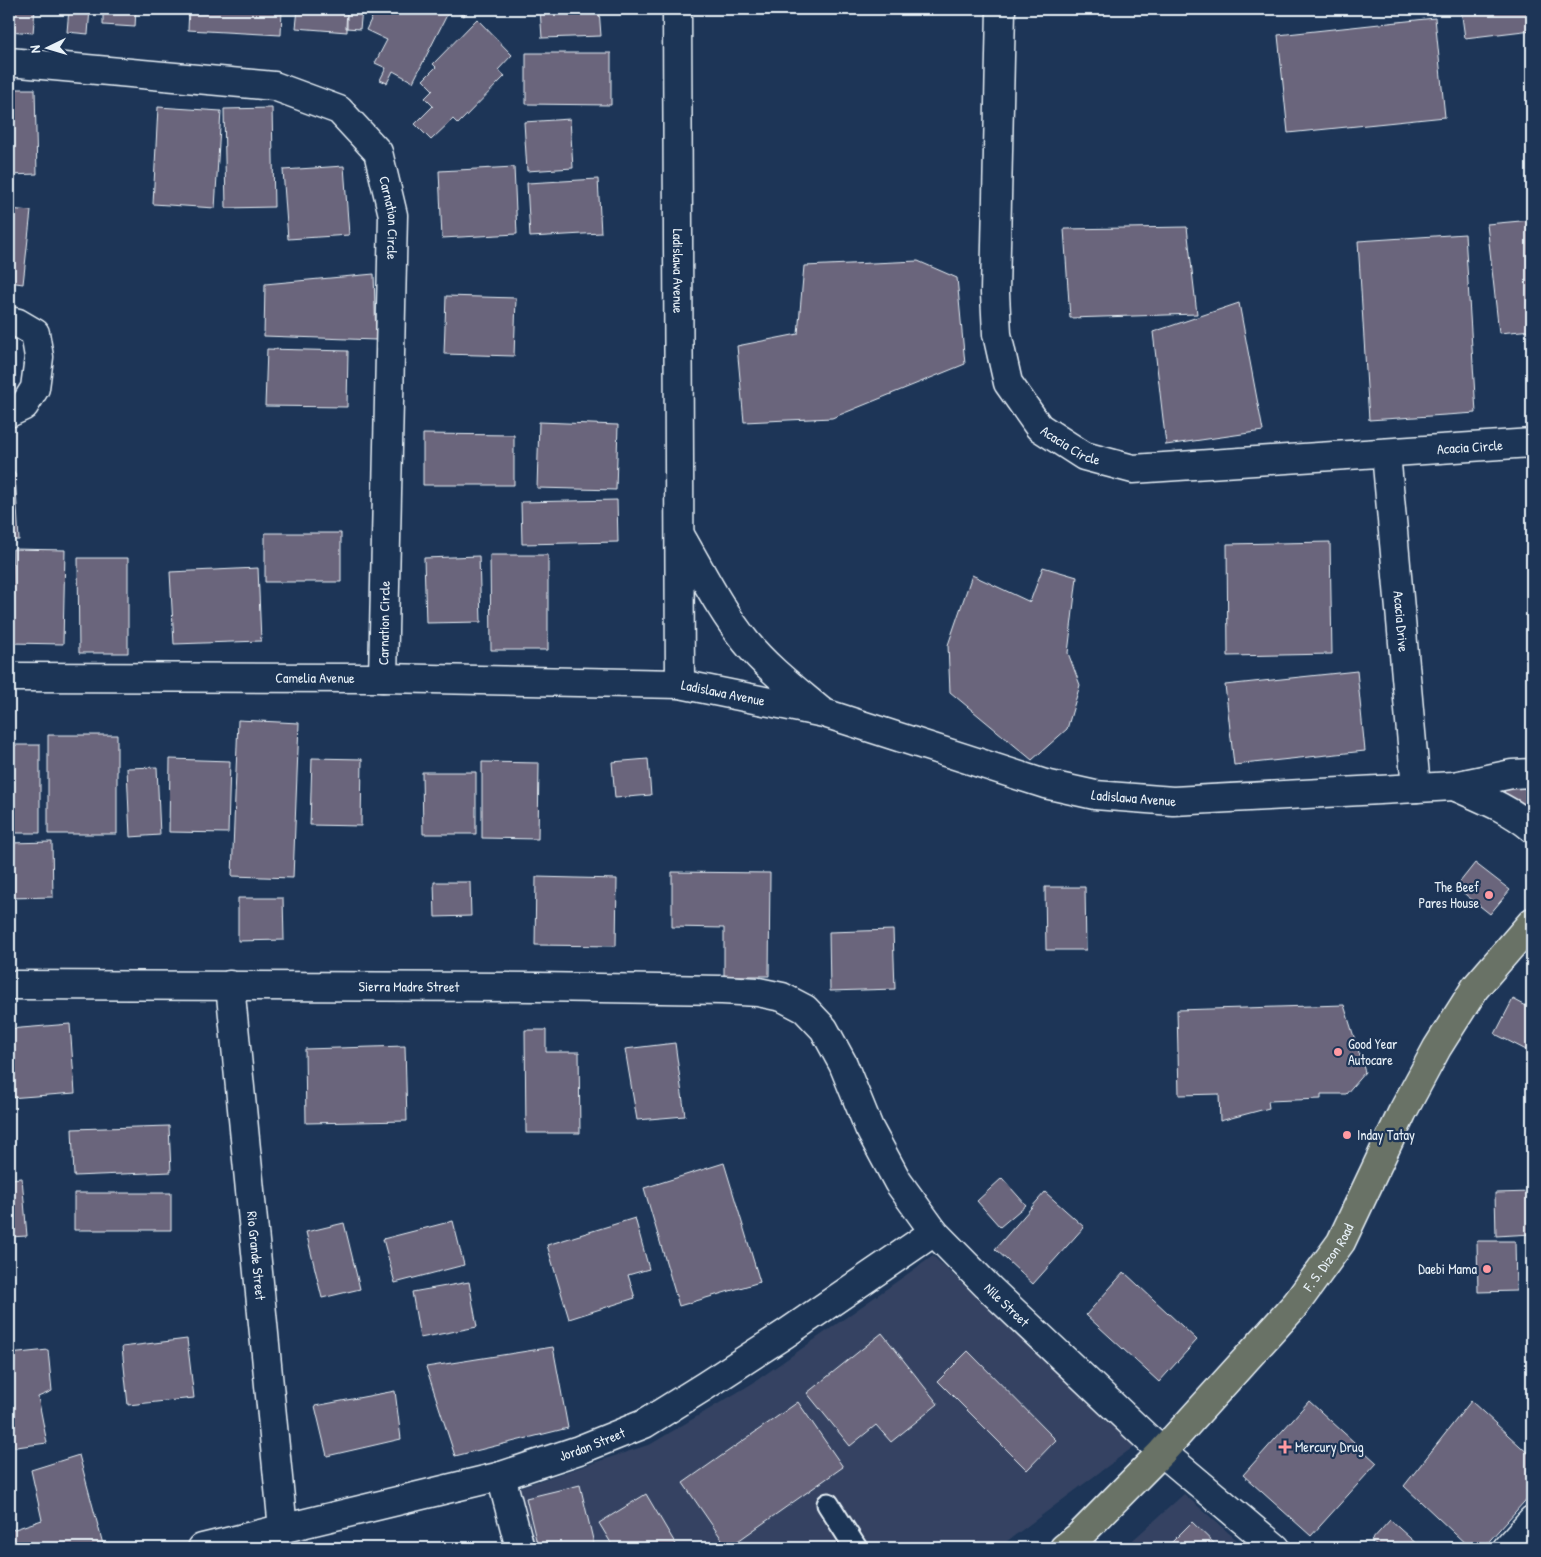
<svg xmlns="http://www.w3.org/2000/svg" width="1541" height="1557" viewBox="0 0 1541 1557" font-family="'Patrick Hand',sans-serif">
<style>
.built{fill:#344362}
.building{fill:#6b657b;stroke:#e8f1f8}
.lines{fill:none;stroke-linecap:round;stroke-linejoin:round}
.service-casing{stroke:#e8f1f8;stroke-width:25}
.minor-casing{stroke:#e8f1f8;stroke-width:31}
.primary-casing{stroke:#e8f1f8;stroke-width:31}
.service{stroke:#1d3557;stroke-width:21}
.minor{stroke:#1d3557;stroke-width:28}
.primary{stroke:#697266;stroke-width:28}
.poi-dot{fill:#ff9aa2;stroke:#1d3557;stroke-width:2}
.labels{text-anchor:middle;stroke-width:4.5;stroke-linejoin:round;paint-order:stroke}
.street-label{font-size:14px;fill:#e8f1f8;stroke:#1d3557}
.poi-label{font-size:14px;fill:#e8f1f8;stroke:#1d3557;text-anchor:start}
</style>
<rect width="100%" height="100%" fill="#1d3557"/>
<filter id="ink" filterUnits="userSpaceOnUse"><feTurbulence type="fractalNoise" baseFrequency=".02" numOctaves="2"/><feDisplacementMap in="SourceGraphic" scale="10" xChannelSelector="R" yChannelSelector="G"/><feConvolveMatrix kernelMatrix="1 2 1 2 8 2 1 2 1" color-interpolation-filters="sRGB"/></filter>
<g filter="url(#ink)">
<path class="built" d="M933,1256L1136,1445L998,1548H533L517,1488L651,1444L753,1383Z
M1184,1494L1246,1548H1124Z"/>
<path class="building" d="M9,9H35L33,33L9,31Z
M69,9H90L88,34L67,32Z
M103,9H136L135,27L103,25Z
M189,9H282L281,35L188,30Z
M298,9H347V32L296,28Z
M347,9H362L360,29L346,28Z
M376,9H450L413,82L393,71L387,83L380,80L386,68L375,63L387,40L366,30Z
M451,9H468L464,16Z
M540,9H599L601,36L542,38Z
M1461,9H1532V30L1465,38Z
M1435,18L1445,117L1288,133L1278,35Z
M477,19L512,55L498,70L505,76L458,124L453,119L431,140L415,124L433,106L425,98L433,90L423,80L436,67L433,64Z
M526,53H611V105L526,104Z
M9,89H35L37,174L9,175Z
M158,107L221,111L215,208L153,204Z
M272,108L274,207L226,208L224,109Z
M570,119L573,168L527,171L524,122Z
M344,166L349,235L288,239L283,170Z
M514,167L517,234L442,238L439,171Z
M598,179L601,233L530,237L527,183Z
M9,209L31,211L23,284L9,282Z
M1532,220V330L1499,333L1487,224Z
M1187,227L1197,314L1070,318L1064,229Z
M1465,234L1476,413L1369,420L1358,241Z
M918,261L957,278L965,364L832,418L744,422L737,346L798,334L804,266Z
M374,274L376,340L264,336L265,284Z
M446,296L516,298L514,356L444,354Z
M1239,303L1263,431L1166,445L1153,332Z
M267,349L348,351L347,407L265,406Z
M539,422L618,425L616,490L537,488Z
M423,434L514,435V485H423Z
M15,473L19,540H9V474Z
M617,500L618,542L522,544L521,502Z
M265,533H341V582H265Z
M1330,542L1332,654L1228,656L1227,544Z
M13,549L65,550L63,644L11,643Z
M490,555H548V650H491Z
M479,556L481,622L426,623L424,558Z
M78,558H128V653H79Z
M1043,567L1077,577L1068,653L1080,685L1067,729L1032,760L950,692L948,645L972,575L1030,602Z
M258,568L261,641L174,644L170,572Z
M1357,671L1365,751L1234,765L1225,685Z
M238,720L299,723L293,878L232,876Z
M48,735H117V834H48Z
M9,745H40V833H9Z
M312,758L362,759L361,826L310,825Z
M170,759L230,761L228,833L169,832Z
M648,759L651,795L615,798L612,762Z
M482,762L539,763L538,839L482,838Z
M157,767L160,835L130,837L127,768Z
M422,772H476V834H423Z
M1508,781L1532,789V811L1501,801Z
M52,842L53,897L9,898V843Z
M1475,863L1510,890L1490,914L1456,887Z
M672,872L770,873L769,976H724V928L672,927Z
M536,877L617,879L616,946L535,945Z
M434,882H470L471,916L435,917Z
M1045,887H1085L1086,950H1046Z
M238,898H283L284,940L238,941Z
M893,930L895,989L830,991L829,932Z
M1513,999L1532,1009V1053L1495,1034Z
M1344,1005L1365,1072L1346,1094H1321V1099L1268,1101L1269,1108L1220,1121L1219,1094L1179,1095L1177,1010Z
M70,1024L75,1093L9,1098V1029Z
M525,1030H546V1052H579L580,1133H526Z
M675,1043L685,1116L637,1120L625,1049Z
M405,1046L407,1121L306,1123L305,1049Z
M169,1126L171,1172L74,1176L72,1129Z
M724,1163L760,1282L679,1306L644,1188Z
M22,1178L27,1236L9,1237V1179Z
M1002,1178L1026,1205L1000,1227L977,1201Z
M1045,1192L1084,1227L1033,1284L995,1249Z
M1532,1192V1234L1496,1236L1495,1193Z
M74,1193H171V1230H74Z
M635,1218L649,1269L628,1275L635,1298L569,1319L547,1245Z
M453,1221L464,1265L395,1283L383,1239Z
M344,1223L360,1289L322,1298L306,1232Z
M1477,1241H1515L1516,1291L1478,1292Z
M1124,1272L1197,1340L1159,1382L1086,1315Z
M469,1282L477,1327L420,1338L412,1292Z
M882,1333L938,1404L891,1442L876,1425L850,1446L807,1393Z
M187,1339L194,1398L128,1405L122,1347Z
M553,1347L568,1428L455,1456L426,1367Z
M48,1350L52,1391L38,1397L47,1443L9,1448V1354Z
M968,1351L1056,1440L1027,1470L938,1381Z
M395,1391L401,1439L327,1456L315,1406Z
M1309,1401L1377,1463L1311,1536L1243,1475Z
M1471,1401L1532,1457V1493L1483,1548H1470L1404,1486Z
M798,1402L843,1467L728,1548L683,1483Z
M79,1455L104,1548H11L9,1531L42,1520L31,1470Z
M580,1485L595,1548H538L526,1498Z
M646,1494L678,1548H614L599,1523Z
M1390,1520L1419,1546L1417,1548H1379L1371,1541Z
M1192,1522L1219,1548H1166Z"/>
<g class="lines">
<g class="service-casing">
<path id="service" d="M828,1504L856,1548"/>
</g>
<g class="minor-casing">
<g id="minor">
<path id="s1" d="M677,9L680,684"/>
<path id="s2" d="M1001,9L995,293L997,334L1008,383L1039,427L1084,456L1133,469L1532,443"/>
<path id="s3" d="M9,62L274,86L339,110L378,152L393,215L383,678"/>
<path d="M9,321L18,323L35,333L39,357L35,388L24,406L9,413"/>
<path id="s4" d="M1386,453L1416,788"/>
<path d="M680,535C701,571 720,610 746,642C768,669 796,690 822,712"/>
<path id="s5" d="M9,677L383,678L680,684L824,713L1045,784L1095,795L1173,801L1454,786L1512,774L1532,773"/>
<path d="M1454,786C1481,798 1510,809 1532,828"/>
<path id="s6" d="M9,985L538,987L722,990L758,992L782,997L805,1009L824,1029L843,1064L869,1128L898,1182L934,1232L992,1291L1162,1452L1276,1548"/>
<path id="s7" d="M230,985L283,1529"/>
<path d="M501,1476L520,1548"/>
<path id="s8" d="M202,1548L501,1476L579,1450L644,1424L705,1386L785,1334L934,1232"/>
<path d="M1507,1548L1532,1520"/>
</g>
</g>
<g class="primary-casing">
<g id="primary">
<path id="s9" d="M1064,1548L1078,1537L1162,1452L1296,1304L1341,1242L1402,1113L1437,1048L1475,988L1532,922"/>
</g>
</g>
<use href="#service" class="service"/>
<use href="#minor" class="minor"/>
<use href="#primary" class="primary"/>
</g>
</g>
<g class="poi-dot">
<circle cx="1489" cy="895" r="5"/>
<circle cx="1338" cy="1052" r="5"/>
<circle cx="1347" cy="1135" r="5"/>
<circle cx="1487" cy="1269" r="5"/>
<path d="M1282.5 1439.5h5v5h5v5h-5v5h-5v-5h-5v-5h5z"/>
</g>
<g class="labels">
<g class="street-label">
<text dy="5" stroke="none"><textPath href="#s3" startOffset="460">Carnation Circle</textPath></text>
<text dy="5" stroke="none"><textPath href="#s1" startOffset="262">Ladislawa Avenue</textPath></text>
<text dy="5" stroke="none"><textPath href="#s2" startOffset="466">Acacia Circle</textPath></text>
<text dy="5" stroke="none"><textPath href="#s2" startOffset="871">Acacia Circle</textPath></text>
<text dy="5" stroke="none"><textPath href="#s4" startOffset="169">Acacia Drive</textPath></text>
<text transform="translate(384 623) rotate(-89)" y="5">Carnation Circle</text>
<text dy="5" stroke="none"><textPath href="#s5" startOffset="306">Camelia Avenue</textPath></text>
<text dy="5" stroke="none"><textPath href="#s5" startOffset="715">Ladislawa Avenue</textPath></text>
<text dy="5" stroke="none"><textPath href="#s5" startOffset="1140">Ladislawa Avenue</textPath></text>
<text dy="5" stroke="none"><textPath href="#s6" startOffset="400">Sierra Madre Street</textPath></text>
<text dy="5" stroke="none"><textPath href="#s9" startOffset="394">F. S. Dizon Road</textPath></text>
<text dy="5" stroke="none"><textPath href="#s7" startOffset="272">Rio Grande Street</textPath></text>
<text dy="5" stroke="none"><textPath href="#s6" startOffset="1162">Nile Street</textPath></text>
<text dy="5" stroke="none"><textPath href="#s8" startOffset="404">Jordan Street</textPath></text>
</g>
<g class="poi-label">
<text x="1479" y="892" text-anchor="end">The Beef<tspan x="1479" dy="16">Pares House</tspan></text>
<text x="1348" y="1049">Good Year<tspan x="1348" dy="16">Autocare</tspan></text>
<text x="1357" y="1140">Inday Tatay</text>
<text x="1477" y="1274" text-anchor="end">Daebi Mama</text>
<text x="1295" y="1452">Mercury Drug</text>
</g>
</g>
<rect width="1541" height="1557" fill="none" stroke="#1d3557" stroke-width="30"/>
<rect x="15" y="15" width="1511" height="1527" fill="none" stroke="#e8f1f8" stroke-width="2" filter="url(#ink)"/>
<g transform="translate(48 48) rotate(265)" stroke="#1d3557" stroke-width="4" paint-order="stroke">
<path d="M0-4L9 19L0 12L-9 19Z" fill="#e8f1f8"/>
<text y="-8" font-size="14" font-weight="bold" text-anchor="middle" fill="#e8f1f8">N</text>
</g>
</svg>
